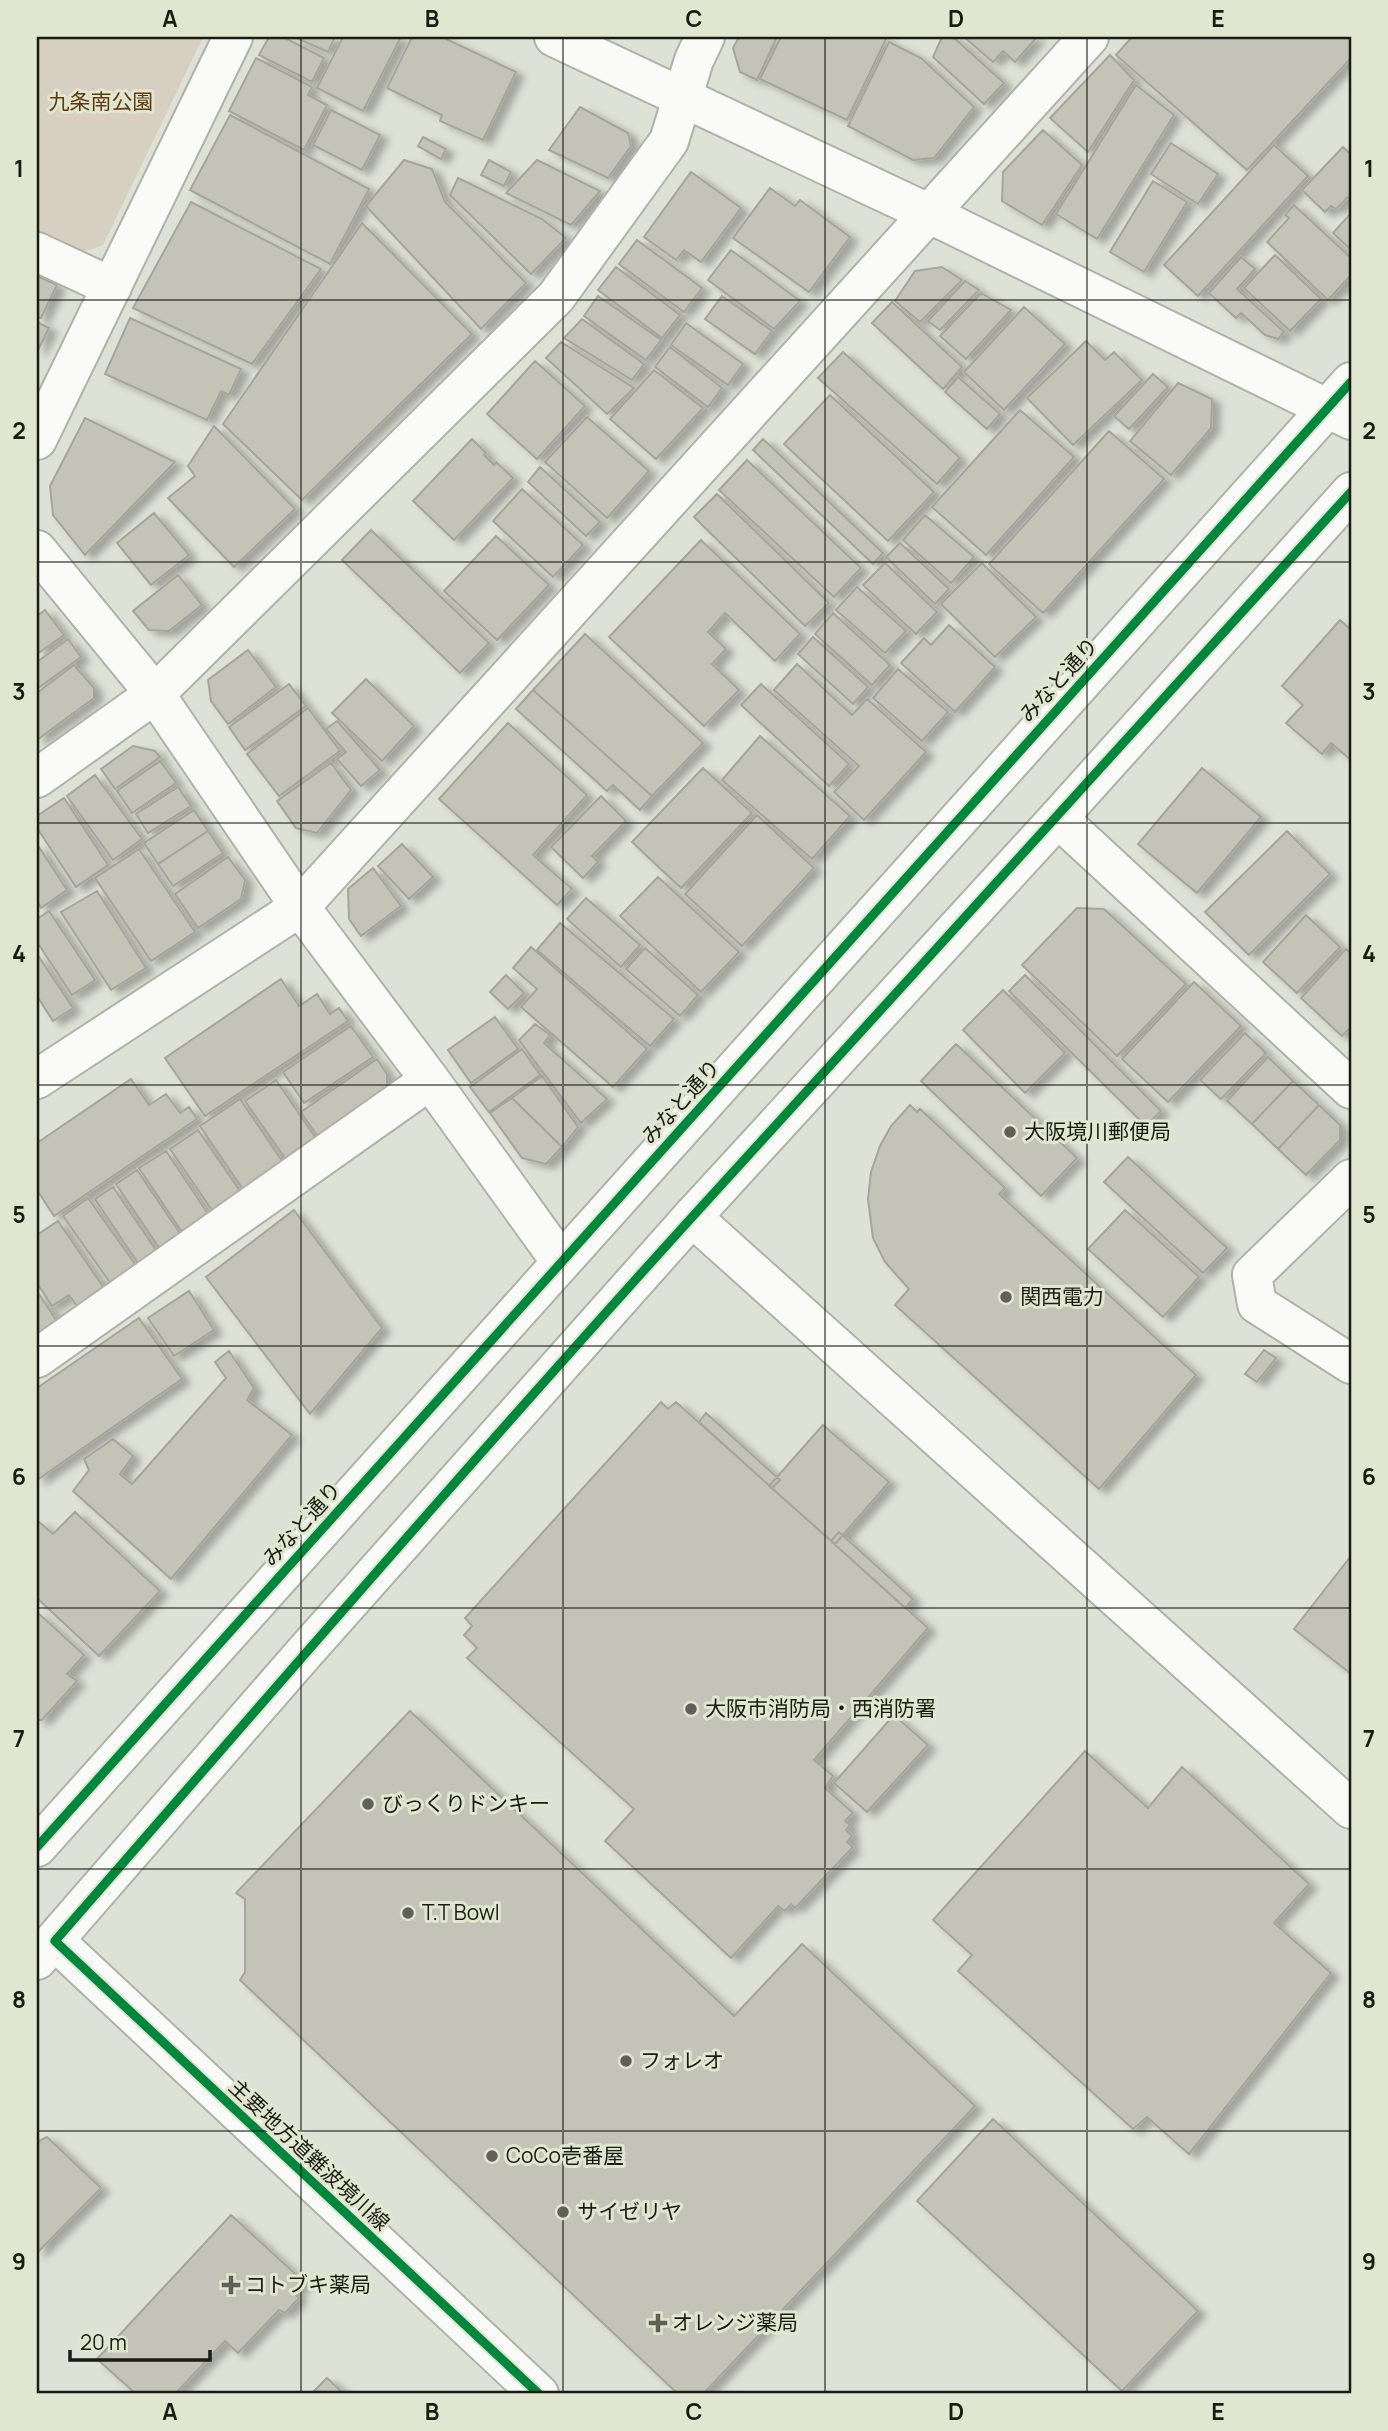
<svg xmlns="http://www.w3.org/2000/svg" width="1388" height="2431" viewBox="0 0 1388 2431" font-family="Manrope,'Noto Sans JP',sans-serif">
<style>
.green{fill:#d7cfc1}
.building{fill:#c4c3b7;stroke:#a5a59c;stroke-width:2;filter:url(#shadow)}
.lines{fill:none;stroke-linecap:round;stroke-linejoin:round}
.minor-casing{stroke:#b0b2a9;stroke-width:42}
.tertiary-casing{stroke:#b0b2a9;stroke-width:42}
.primary-casing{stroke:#b0b2a9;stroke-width:42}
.trunk-casing{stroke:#b0b2a9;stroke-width:42}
.minor{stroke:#fafaf9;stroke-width:38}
.tertiary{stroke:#fafaf9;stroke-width:38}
.primary{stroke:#fafaf9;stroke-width:38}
.trunk{stroke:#fafaf9;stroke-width:38}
.cycleway-casing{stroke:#e1e6d0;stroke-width:13}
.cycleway{stroke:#00873e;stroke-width:9}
.grid{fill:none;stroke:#1a1b13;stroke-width:2;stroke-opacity:0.55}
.poi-dot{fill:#5f6057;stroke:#e1e6d0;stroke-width:2.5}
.labels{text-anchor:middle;stroke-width:6;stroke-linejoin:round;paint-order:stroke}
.park-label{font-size:21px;fill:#5f3a0d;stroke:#e1e6d0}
.street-label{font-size:21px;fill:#1a1b13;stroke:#e1e6d0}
.poi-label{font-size:21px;fill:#1a1b13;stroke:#e1e6d0;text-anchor:start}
.neatline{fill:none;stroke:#1a1b13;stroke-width:2.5}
.grid-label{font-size:23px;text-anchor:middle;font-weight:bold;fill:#1a1b13}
</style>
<defs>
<filter id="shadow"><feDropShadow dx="8" dy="4.5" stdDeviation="3.5" flood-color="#0004"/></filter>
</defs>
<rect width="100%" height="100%" fill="#dee1d5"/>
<path class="green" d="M37,37H203L103,245L77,254L37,235Z"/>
<path class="building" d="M269,37H283L324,58L312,82L259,55Z
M294,37H335L328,52Z
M343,37H401L363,111L317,88Z
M412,37H442L516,72L483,140L440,121L442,115L387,88Z
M739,37H777L757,80L740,72L733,48Z
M781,37H887L847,120L760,79Z
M942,37H953L1004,83L984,104L933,57Z
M964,37H1037L1015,62L1003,51L993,62Z
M1132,37H1351V58L1247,170L1116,55Z
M889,42L921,58L974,107L934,158L913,160L848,126Z
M1110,55L1134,80L1088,152L1050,118Z
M256,58L312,87L308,95L327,105L304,150L229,111Z
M1136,85L1174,115L1097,239L1056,214Z
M580,107L628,133L631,146L608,178L549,150Z
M331,110L380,135L362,170L313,145Z
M230,115L369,189L330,264L190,190Z
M1043,130L1082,165L1042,225L1002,201L1003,172Z
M423,137L446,149L441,159L418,146Z
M1171,143L1218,174L1198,204L1151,174Z
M1274,145L1308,176L1198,296L1164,265Z
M1343,147L1351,155V200L1348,197L1336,209L1331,206L1325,212L1302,190Z
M404,160L432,169L445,202L526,283L481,329L366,206Z
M489,160L511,172L504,186L481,175Z
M537,160L600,191L571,225L506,193Z
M691,172L741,208L701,262L684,250L676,260L644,237Z
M458,178L542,219L566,238L531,274L450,195Z
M1153,181L1187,202L1144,272L1110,252Z
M770,188L795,206L800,200L850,237L809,292L733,238Z
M191,202L321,269L252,364L133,308Z
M1294,205L1351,258V275L1328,300L1267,242L1289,218L1285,215Z
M1351,213V250L1333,233Z
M362,223L472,334L302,500L223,424Z
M637,240L702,288L684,312L619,264Z
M731,250L800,301L774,329L708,280Z
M1275,255L1321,299L1290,331L1244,288Z
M1241,257L1255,269L1237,289L1284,332L1278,339L1265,335L1241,313L1236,318L1209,293Z
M616,267L680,315L662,338L598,290Z
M942,267L962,280L920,322L895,301L915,271Z
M37,276L57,285L41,318L37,317Z
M965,281L979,290L940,330L928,321Z
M981,293L1011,310L966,359L940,336Z
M598,296L661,340L646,360L584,316Z
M722,296L772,331L755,354L705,319Z
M892,302L962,367L943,389L872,323Z
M1024,307L1065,344L1004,410L964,372Z
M130,318L241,369L229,395L221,391L207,420L105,374Z
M582,319L644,364L632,380L564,338Z
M37,322L49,328L37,352Z
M686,323L743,364L728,385L671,345Z
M1086,341L1105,360L1114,352L1142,380L1073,445L1027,398Z
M561,342L634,388L607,414L546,358Z
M670,347L722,388L708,407L655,367Z
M843,352L960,458L937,484L818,378Z
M535,361L585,406L537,459L487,414Z
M654,370L703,408L656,459L610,419Z
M1153,374L1168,387L1129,429L1114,416Z
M958,377L1000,414L987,429L945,392Z
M1178,383L1212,399L1211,428L1171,475L1130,441Z
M830,395L934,492L888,541L784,444Z
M1020,410L1074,457L986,555L932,507Z
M587,417L649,471L607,518L545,462Z
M85,418L175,462L85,555L53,515L50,486Z
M214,426L295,509L234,567L168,498L195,476L188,466Z
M1109,431L1164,479L1043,613L989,564Z
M472,439L486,453L484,455L494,465L496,462L513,478L454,540L413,501Z
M763,439L883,553L873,564L753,450Z
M747,460L861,568L834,597L719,490Z
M540,467L600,522L586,536L528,482Z
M522,489L583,545L553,577L493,521Z
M717,494L829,603L805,626L694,517Z
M154,513L189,555L151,585L117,543Z
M925,515L974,557L951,583L903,540Z
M371,530L489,643L460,673L342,560Z
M496,536L549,585L497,640L444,591Z
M701,540L800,634L775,661L725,613L708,632L726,649L712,664L739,690L704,726L609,637Z
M900,543L949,589L935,604L886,557Z
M885,563L937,612L916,634L863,585Z
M982,563L1036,617L995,657L941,604Z
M178,575L202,605L169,631L149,630L133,611Z
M857,587L906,631L885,653L836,610Z
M45,610L64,635L37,654V616Z
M833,613L890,665L872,685L815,634Z
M1340,620L1351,630V760L1331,743L1322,754L1286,723L1303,705L1282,686Z
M949,625L995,667L955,712L901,663L924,638L931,645Z
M585,634L703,743L652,796L533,690Z
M813,637L868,687L853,704L798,654Z
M68,639L81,657L37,689V662Z
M248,650L276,687L228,724L211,701L208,680Z
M797,664L852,715L867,699L926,752L864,820L834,792L859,766L774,690Z
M74,665L94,688V698L37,740V693Z
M898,669L948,712L922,741L873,698Z
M366,679L414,726L382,761L332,713Z
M289,684L306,706L245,750L229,727Z
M761,684L849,764L829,786L741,705Z
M533,690L652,796L640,810L613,785L607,791L516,709Z
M308,708L340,751L279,796L247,754Z
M337,721L380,770L361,786L337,759L346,752L326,729Z
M508,723L587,795L533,855L572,889L557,905L439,799Z
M760,736L850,816L812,859L722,780Z
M133,746L155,751L160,757L115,789L101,769Z
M160,761L176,783L132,813L117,791Z
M331,763L351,790L317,833L296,828L277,801Z
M703,768L752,813L681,888L632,842Z
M1202,768L1261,817L1197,893L1138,844Z
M95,775L142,839L113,860L67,796Z
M178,787L191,806L148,833L136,814Z
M601,796L626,821L592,856L598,862L583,878L551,847Z
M64,798L108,865L76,887L37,828V816Z
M194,810L208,831L158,864L144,843Z
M757,815L814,868L742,946L685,894Z
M208,831L223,853L173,886L158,864Z
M1287,831L1330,874L1249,955L1205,912Z
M37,844L67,890L41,908L37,901Z
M402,844L433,877L409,899L378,866Z
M139,849L195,932L151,961L95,878Z
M228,857L245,880L241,899L198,928L175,894Z
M373,868L401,906L361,936L349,919L348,889Z
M658,877L739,952L701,992L620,916Z
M97,891L146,968L111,990L61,912Z
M586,898L640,945L621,967L567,919Z
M1077,908L1104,909L1186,984L1117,1056L1022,965Z
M49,911L95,980L72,995L37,942V919Z
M1306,915L1340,947L1297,993L1263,962Z
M560,923L674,1019L650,1046L537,950Z
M531,947L647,1049L613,1087L521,1007L537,989L513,968Z
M645,948L698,995L680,1016L626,969Z
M1346,949L1351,953V1027L1342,1036L1301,998Z
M37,954L73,1008L53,1021L37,996Z
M506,975L524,993L508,1009L490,992Z
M1025,975L1161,1111L1146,1126L1009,991Z
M281,979L299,1006L317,994L330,1014L339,1008L348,1021L205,1116L165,1058Z
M1194,982L1241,1026L1168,1102L1122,1059Z
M1003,990L1065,1053L1025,1093L963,1030Z
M495,1017L518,1049L471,1083L448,1050Z
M535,1024L550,1035L544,1043L607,1099L581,1123L519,1040Z
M351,1026L373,1057L304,1103L283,1072Z
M1245,1033L1266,1053L1221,1099L1200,1080Z
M956,1044L1077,1158L1041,1196L921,1081Z
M522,1049L540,1075L489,1112L470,1087Z
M1268,1057L1293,1081L1252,1124L1227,1101Z
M377,1059L387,1074V1090L318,1137L301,1112Z
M542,1076L578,1127L562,1147L512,1098Z
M131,1079L149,1105L166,1094L180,1113L189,1107L197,1119L54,1216L37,1190V1143Z
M276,1080L315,1137L285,1158L245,1101Z
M1293,1081L1319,1105L1278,1149L1252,1124Z
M512,1098L562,1147L546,1164L522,1158L490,1113Z
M240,1099L284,1164L244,1191L200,1126Z
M910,1105L917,1112L920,1109L1005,1188L999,1194L1196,1375L1099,1489L895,1305L909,1289L885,1262L873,1238L868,1199L871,1172L880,1146L891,1126Z
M1319,1105L1340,1125V1140L1306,1175L1278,1149Z
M198,1130L242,1194L214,1213L170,1149Z
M166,1151L210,1217L184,1235L139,1168Z
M1128,1157L1227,1248L1203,1273L1104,1182Z
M137,1170L183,1238L162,1252L116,1184Z
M113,1187L158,1253L140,1266L95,1199Z
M88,1198L137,1267L111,1284L63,1216Z
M294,1210L382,1328L310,1414L206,1277Z
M1125,1210L1199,1277L1163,1317L1088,1249Z
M58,1221L106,1291L79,1309L69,1295L52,1306L37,1283V1235Z
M37,1291L58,1323L37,1336Z
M189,1291L214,1330L174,1356L148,1318Z
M139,1318L182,1379L37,1480V1388Z
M1264,1350L1276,1358L1257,1382L1245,1374Z
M229,1351L254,1388L247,1400L292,1435L171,1579L73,1491L89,1470L84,1459L113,1439L133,1456L120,1474L132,1484L226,1378L215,1362Z
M661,1402L668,1409L676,1402L928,1628L814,1760L833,1776L825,1788L853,1813L845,1821L850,1825L846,1830L852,1836L847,1842L853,1847L795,1908L791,1904L785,1911L778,1906L731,1958L605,1841L634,1809L467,1658L477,1648L464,1635L472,1626L465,1618Z
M706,1413L780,1480L772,1488L699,1422Z
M823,1425L889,1482L835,1544L769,1486Z
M75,1512L160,1591L99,1656L37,1598V1523L38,1521L53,1534Z
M839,1532L913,1599L905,1608L831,1541Z
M1351,1556V1674L1294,1629Z
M37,1612L84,1655L67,1674L77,1681L42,1720H37Z
M410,1711L734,2016L802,1944L975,2106L703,2394H678L240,1980L245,1972V1899L236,1893Z
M894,1715L928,1745L867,1812L834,1783Z
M1085,1751L1148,1808L1182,1767L1309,1884L1274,1923L1331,1973L1189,2154L1147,2117L1133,2129L958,1971L972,1955L933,1920Z
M993,2119L1198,2311L1122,2391L917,2201Z
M47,2137L101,2188L37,2253V2142Z
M231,2215L304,2282L294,2293L299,2298L285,2313L279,2310L238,2353L225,2341L175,2394H136L97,2359Z
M327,2378L344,2394H311Z"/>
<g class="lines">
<g class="minor-casing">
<path id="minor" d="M37,252L112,287
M37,550L155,694L300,907L430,1080L561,1262
M37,1079L300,907L1089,37
M37,1358L430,1080"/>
</g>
<g class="tertiary-casing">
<path id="tertiary" d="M554,37L928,213L1351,420
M37,440L233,37
M37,778L155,694L556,297L669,141L694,60L705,37
M1058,818L1351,1089
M1351,1179L1252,1275L1257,1304L1351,1364
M692,1217L1351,1809"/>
</g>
<g class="primary-casing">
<path id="primary" d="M55,1941L539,2394"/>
</g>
<g class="trunk-casing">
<path id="trunk" d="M37,1847L1351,382
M37,1960L305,1652L692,1217L1058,818L1351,492"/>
</g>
<use href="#minor" class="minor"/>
<use href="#tertiary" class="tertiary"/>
<use href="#primary" class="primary"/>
<use href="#trunk" class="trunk"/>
<g class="cycleway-casing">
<path id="cycleway" d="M37,1847L1351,382
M539,2394L55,1941C267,1698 477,1454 694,1215C913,974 1133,734 1351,492"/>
</g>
<use href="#cycleway" class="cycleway"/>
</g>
<path class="grid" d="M301,37V2394M563,37V2394M825,37V2394M1087,37V2394M37,300H1351M37,562H1351M37,823H1351M37,1085H1351M37,1346H1351M37,1608H1351M37,1869H1351M37,2131H1351"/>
<g class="poi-dot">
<circle cx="1010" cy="1132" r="7"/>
<circle cx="1006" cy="1297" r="7"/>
<circle cx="691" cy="1709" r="7"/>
<circle cx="368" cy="1804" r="7"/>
<circle cx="408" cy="1913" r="7"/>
<circle cx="626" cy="2061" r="7"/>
<circle cx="492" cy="2156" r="7"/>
<circle cx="563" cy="2212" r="7"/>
<path d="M227.5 2274.5h7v7h7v7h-7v7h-7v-7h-7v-7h7z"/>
<path d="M654.5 2312.5h7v7h7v7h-7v7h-7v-7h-7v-7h7z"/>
</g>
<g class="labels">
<g class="park-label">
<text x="101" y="109">九条南公園</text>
</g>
<g class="street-label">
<text transform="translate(1059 680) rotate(-48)" y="7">みなと通り</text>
<text transform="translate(681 1102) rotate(-48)" y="7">みなと通り</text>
<text transform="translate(302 1524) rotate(-48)" y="7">みなと通り</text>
<text transform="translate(309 2155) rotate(43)" y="7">主要地方道難波境川線</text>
</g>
<g class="poi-label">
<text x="1024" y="1139">大阪境川郵便局</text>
<text x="1020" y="1304">関西電力</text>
<text x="705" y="1716">大阪市消防局・西消防署</text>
<text x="382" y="1811">びっくりドンキー</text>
<text x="422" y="1920">T.T Bowl</text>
<text x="640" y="2068">フォレオ</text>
<text x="506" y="2163">CoCo壱番屋</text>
<text x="577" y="2219">サイゼリヤ</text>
<text x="245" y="2292">コトブキ薬局</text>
<text x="672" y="2330">オレンジ薬局</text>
</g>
</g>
<rect width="1388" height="2431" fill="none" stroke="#e1e6d0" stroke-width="77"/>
<path d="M70 2350v10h140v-10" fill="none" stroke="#1a1b13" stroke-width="3.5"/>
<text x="80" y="2350" font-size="21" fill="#1a1b13" stroke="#e1e6d0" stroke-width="5" paint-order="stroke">20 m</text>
<rect x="38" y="38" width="1312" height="2354" class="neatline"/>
<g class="grid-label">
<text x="170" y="27">A</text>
<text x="432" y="27">B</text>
<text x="694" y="27">C</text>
<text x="956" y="27">D</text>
<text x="1218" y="27">E</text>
<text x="19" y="177">1</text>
<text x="1369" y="177">1</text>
<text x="19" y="439">2</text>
<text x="1369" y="439">2</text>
<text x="19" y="700">3</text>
<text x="1369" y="700">3</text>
<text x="19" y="962">4</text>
<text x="1369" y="962">4</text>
<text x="19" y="1223">5</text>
<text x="1369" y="1223">5</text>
<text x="19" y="1485">6</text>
<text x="1369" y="1485">6</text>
<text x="19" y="1747">7</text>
<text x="1369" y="1747">7</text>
<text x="19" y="2008">8</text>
<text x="1369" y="2008">8</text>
<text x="19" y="2270">9</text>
<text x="1369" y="2270">9</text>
<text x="170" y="2420">A</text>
<text x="432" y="2420">B</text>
<text x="694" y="2420">C</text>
<text x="956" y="2420">D</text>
<text x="1218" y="2420">E</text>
</g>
</svg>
